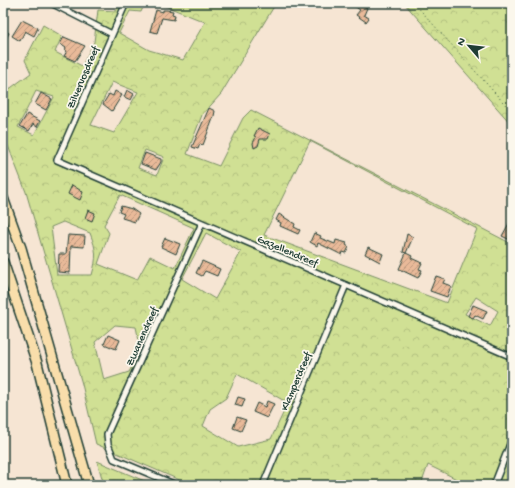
<svg xmlns="http://www.w3.org/2000/svg" width="515" height="488" viewBox="0 0 515 488" font-family="'Gochi Hand',sans-serif">
<style>
.forest{fill:url(#forest-crowns);stroke:#788e64;fill-rule:evenodd}
.building{fill:url(#building-hatch);stroke:#1f3d34}
.lines{fill:none;stroke-linecap:round;stroke-linejoin:round}
.street-casing{stroke:#1f3d34;stroke-width:8}
.highway-casing{stroke:#1f3d34;stroke-width:12}
.path{stroke:#1f3d34;stroke-width:1;stroke-dasharray:1 3;stroke-linecap:butt}
.street{stroke:#fbf7ec;stroke-width:5}
.highway{stroke:#f9deab;stroke-width:9}
.labels{text-anchor:middle;stroke-width:3.5;stroke-linejoin:round;paint-order:stroke}
.street-label{font-size:11px;fill:#1f3d34;stroke:#fbf7ec}
</style>
<defs>
<pattern id="forest-crowns" width="20" height="18" patternUnits="userSpaceOnUse"><rect width="20" height="18" fill="#d0e094"/><path d="M2 6a3 3 0 1 1 6 0M12 15a3 3 0 1 1 6 0" fill="none" stroke="#b2c180"/></pattern>
<pattern id="building-hatch" width="6" height="6" patternUnits="userSpaceOnUse"><rect width="6" height="6" fill="#e9ba99"/><path d="M-1 1l2-2M0 6l6-6M5 7l2-2" fill="none" stroke="#bc987e"/></pattern>
</defs>
<rect width="100%" height="100%" fill="#f6e5d3"/>
<filter id="ink" filterUnits="userSpaceOnUse"><feTurbulence type="fractalNoise" baseFrequency=".025" numOctaves="2"/><feDisplacementMap in="SourceGraphic" scale="8" xChannelSelector="R" yChannelSelector="G"/><feConvolveMatrix kernelMatrix="1 2 1 2 8 2 1 2 1" color-interpolation-filters="sRGB"/></filter>
<g filter="url(#ink)">
<path class="forest" d="M120,3H145L141,12L130,11L119,33L149,50L183,60L205,22L158,3H193L201,5L202,3H276L221,94L202,115L187,154L219,166L243,118L251,110L512,244V485H469L428,465L421,485H191L96,444L82,384L26,192L3,133V92L4,93L31,73L25,60L43,25L62,36L55,52L82,66L94,42L98,10L116,11ZM112,82L138,92L114,133L91,125ZM36,91L54,97L34,135L18,127ZM310,141L477,229L447,303L264,235ZM145,150L164,157L157,175L138,168ZM120,195L194,228L175,268L150,256L137,280L98,264L109,233L104,225ZM63,222L90,233C97,251 97,257 92,275H57L51,227ZM206,233L241,252L215,299L182,279ZM476,297L498,311L490,326L465,314ZM115,325L136,327L141,350L129,372L104,380L95,342ZM237,374L288,403L271,439L238,447L203,426L210,409L226,398Z
M404,3H504L512,11V125Z
M97,461L154,485H104Z"/>
<path class="building" d="M350,3H359L367,8L364,15L369,18L366,22L356,15L360,10Z
M156,10L163,12V10H167L173,11L172,14L175,15L174,20L162,18L157,33L150,31Z
M22,20L38,28L34,36L25,31L20,41L12,36Z
M3,29L9,33L3,45Z
M64,37L85,46L75,61L64,56L67,51L65,50L66,48L60,44Z
M127,90L134,94L131,100L124,97Z
M115,91L122,95L112,111L103,104L109,94L113,96Z
M41,93L52,99L46,110L35,104Z
M209,108L215,111L214,116L203,145L200,144L198,149L192,147Z
M27,114L40,121L37,127L33,124L29,131L20,126Z
M258,128L270,134L268,139H260L258,146L254,148L253,143L256,137L254,136Z
M145,153L161,159V162L156,170L141,164Z
M72,185L83,192L80,200L68,194Z
M121,206L132,209L139,214L135,222L122,218L124,214L119,212Z
M88,210L95,213L92,221L85,218Z
M279,214L295,224L294,227L300,230L298,234L280,226L281,223L276,220Z
M512,218V235L510,240L502,236Z
M314,233L321,236L320,238L335,244L336,240L347,243L346,245L349,247L346,253L343,252L342,255L318,243L317,246L310,242Z
M407,234L413,237L406,253L403,252Z
M68,235L85,236L84,247L71,246L70,273L58,272L59,254H66Z
M165,238L180,244L176,254L161,247Z
M368,247L383,254L380,262L365,254Z
M406,253L412,256L411,258L422,263L419,269L422,270L418,278L399,269Z
M202,261L220,269L217,276L205,271L202,276L196,273Z
M436,276L445,279L443,283L451,286L447,297L430,291Z
M473,305L487,311L483,319L475,315L473,318L468,316Z
M108,335L120,340L116,349L104,344Z
M238,397L245,399L242,407L235,405Z
M267,401L274,404L267,418L253,412L257,403L265,407Z
M237,417L246,420L241,431L233,428Z"/>
<g class="lines">
<g class="street-casing">
<path id="street" d="M51,3L112,34
M126,3L57,160L512,357
M176,485L114,459L108,444L107,434L202,223
M263,485L346,285
M494,485L512,439"/>
</g>
<g class="highway-casing">
<path id="highway" d="M3,198L21,248L89,485
M3,262L37,363L67,485"/>
</g>
<path class="path" d="M414,3L512,112"/>
<use href="#street" class="street"/>
<use href="#highway" class="highway"/>
</g>
</g>
<g class="labels">
<g class="street-label">
<text transform="translate(82 77) rotate(-67)" y="4">Zilvervosdreef</text>
<text transform="translate(288 250) rotate(23)" y="4">Gazellendreef</text>
<text transform="translate(141 336) rotate(-66)" y="4">Zwanendreef</text>
<text transform="translate(295 381) rotate(-67)" y="4">Klamperdreef</text>
</g>
</g>
<rect width="515" height="488" fill="none" stroke="#fbf7ec" stroke-width="16"/>
<rect x="8" y="8" width="499" height="472" fill="none" stroke="#1f3d34" stroke-width="1.5" filter="url(#ink)"/>
<g transform="translate(469 46) rotate(298)" stroke="#fbf7ec" stroke-width="3" paint-order="stroke">
<path d="M0-3L7 15L0 10L-7 15Z" fill="#1f3d34"/>
<text y="-6" font-size="11" font-weight="bold" text-anchor="middle" fill="#1f3d34">N</text>
</g>
</svg>
